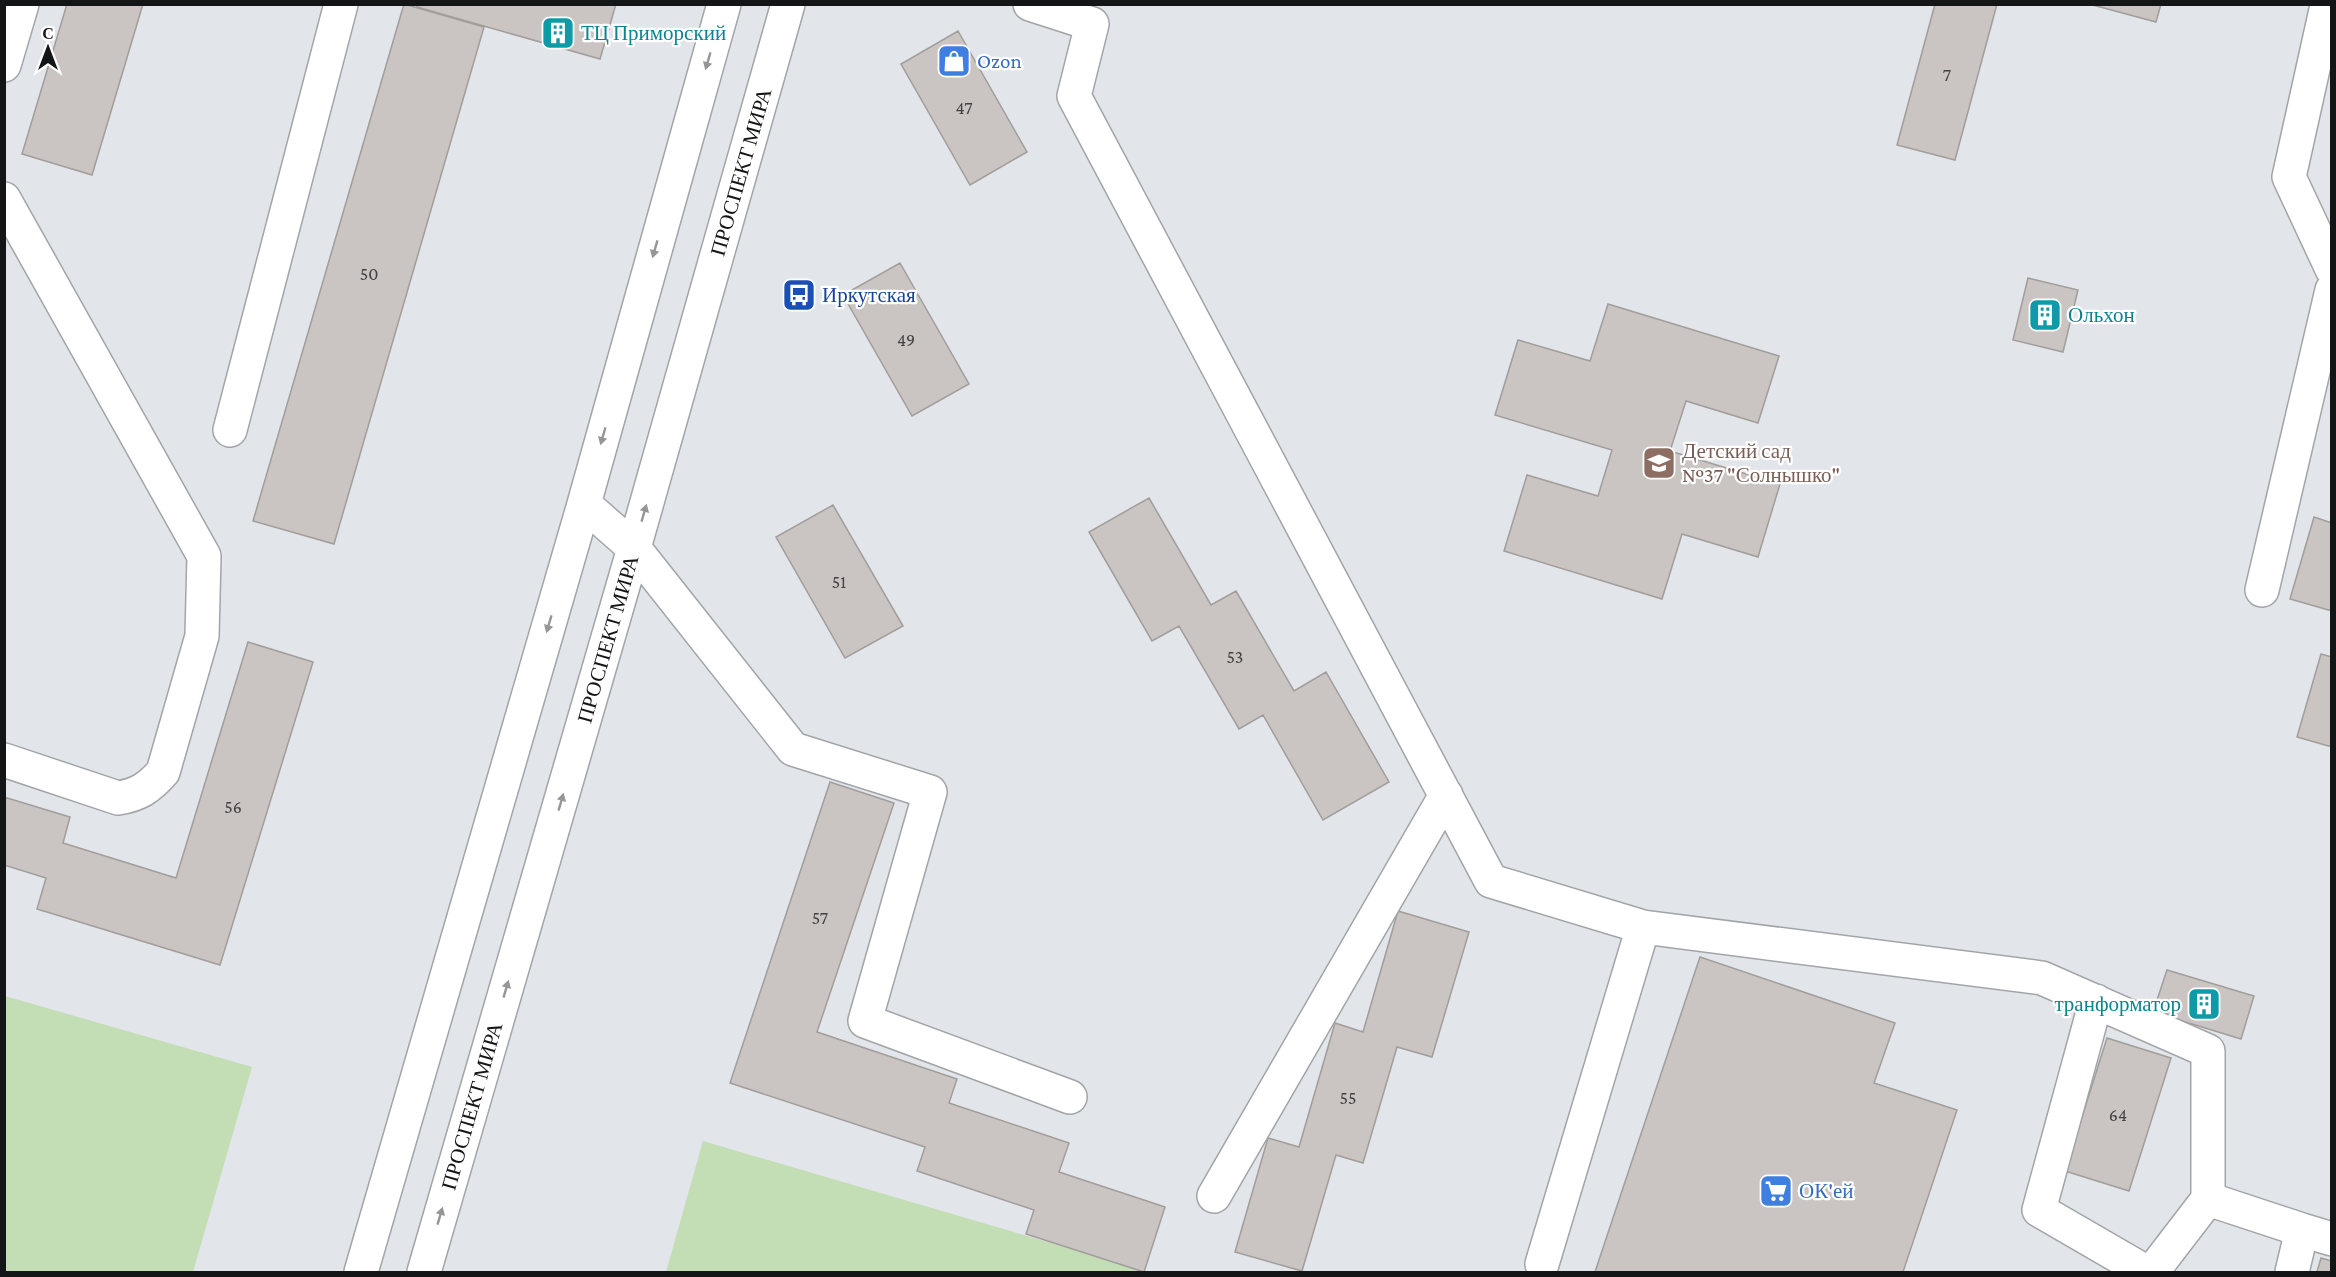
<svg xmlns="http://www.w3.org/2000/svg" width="2336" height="1277" viewBox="0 0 2336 1277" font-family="'Crimson Pro',serif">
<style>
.green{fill:#c3ddb5}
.building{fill:#cac5c3;stroke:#a19d9b;stroke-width:1.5}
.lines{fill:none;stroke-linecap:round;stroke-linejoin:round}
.minor-casing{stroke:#a2a5a8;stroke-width:36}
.minor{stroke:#fff;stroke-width:33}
.oneway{fill:#959696}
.labels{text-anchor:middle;stroke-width:4.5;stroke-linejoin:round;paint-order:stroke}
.number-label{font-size:18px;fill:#424141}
.culture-label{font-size:21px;fill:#0d838f;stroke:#fff;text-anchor:start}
.shop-label{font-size:21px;fill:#366cbe;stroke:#fff;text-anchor:start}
.street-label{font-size:21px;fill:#141516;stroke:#fff}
.transit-label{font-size:21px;fill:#164399;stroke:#fff;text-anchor:start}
.education-label{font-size:21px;fill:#785e54;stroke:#fff;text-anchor:start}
</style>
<rect width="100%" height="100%" fill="#e2e5e9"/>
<path class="green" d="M5,996L252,1067L193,1272H5Z
M703,1141L1150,1272H666Z"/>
<path class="building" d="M67,4H143L92,175L22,154Z
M404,4L484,27L334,544L253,521Z
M418,4H616L600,59L417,7Z
M1935,4H1997L1955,160L1897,145Z
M2089,4H2161L2156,22Z
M958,31L1027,152L970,185L901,64Z
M900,263L969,384L912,416L843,295Z
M2028,278L2078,290L2063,352L2013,340Z
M1608,304L1779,356L1758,423L1686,401L1670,451L1780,484L1758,557L1682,534L1662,599L1504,551L1527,475L1598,496L1612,450L1495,415L1518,340L1590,361Z
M1149,498L1211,605L1236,591L1294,691L1326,672L1389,782L1323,820L1263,715L1239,729L1179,626L1152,641L1089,532Z
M833,505L903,626L845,658L776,537Z
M2314,517L2332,523V611L2290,599Z
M248,642L313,662L220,965L37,909L46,878L4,865V797L70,817L63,843L176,878Z
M2321,654L2332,657V747L2297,737Z
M830,782L894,803L817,1032L957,1079L949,1103L1069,1143L1059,1172L1165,1207L1144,1272L1026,1234L1034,1210L917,1171L925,1147L730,1083Z
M1398,911L1469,932L1432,1057L1397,1047L1363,1163L1336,1155L1302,1271L1235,1252L1268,1138L1299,1147L1335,1023L1363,1032Z
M1700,957L1895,1023L1874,1083L1957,1110L1903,1272H1595Z
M2167,970L2254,996L2241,1039L2153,1012Z
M2107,1038L2171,1058L2129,1191L2065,1171Z
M2321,1258L2332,1261V1272H2317Z"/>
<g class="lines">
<g class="minor-casing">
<path id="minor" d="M1030,4L1092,24L1074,96L1491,881L1643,927L1542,1264
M2332,7L2326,10L2289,177L2332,269
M4,65L22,4
M4,199L204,556L202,636L163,772C149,788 138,795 118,798L4,760
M230,430L341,4
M584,504L634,548L793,749L930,792L865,1021L1070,1097
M2262,590L2332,290
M1643,927L2042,978L2208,1051V1199L2152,1272
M2096,1001L2039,1210L2146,1272
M1214,1196L1446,795
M2208,1199L2302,1230L2292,1272
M2302,1230L2332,1239
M361,1272L584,504L724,4
M424,1272L634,548L788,4"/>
</g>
<use href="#minor" class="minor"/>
</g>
<defs><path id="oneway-solid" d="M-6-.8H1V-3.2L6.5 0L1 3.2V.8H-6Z" transform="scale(1.5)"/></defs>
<g class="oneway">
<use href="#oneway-solid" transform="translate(708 61) rotate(106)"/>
<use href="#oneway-solid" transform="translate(655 249) rotate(106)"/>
<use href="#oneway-solid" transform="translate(603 436) rotate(106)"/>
<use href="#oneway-solid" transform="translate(644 513) rotate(-74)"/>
<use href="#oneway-solid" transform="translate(549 624) rotate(106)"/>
<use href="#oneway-solid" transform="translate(561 802) rotate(-74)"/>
<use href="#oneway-solid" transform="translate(506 989) rotate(-74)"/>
<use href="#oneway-solid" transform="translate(440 1216) rotate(-74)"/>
</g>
<defs>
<g id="building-square" transform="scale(1.725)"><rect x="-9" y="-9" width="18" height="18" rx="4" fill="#0f9aa8" stroke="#fff"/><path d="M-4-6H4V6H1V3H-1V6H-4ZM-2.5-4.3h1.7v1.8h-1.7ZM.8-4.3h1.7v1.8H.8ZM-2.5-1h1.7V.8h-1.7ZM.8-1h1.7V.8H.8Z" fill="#fff"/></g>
<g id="shop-square" transform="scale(1.725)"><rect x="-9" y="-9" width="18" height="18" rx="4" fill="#3f7fe0" stroke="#fff"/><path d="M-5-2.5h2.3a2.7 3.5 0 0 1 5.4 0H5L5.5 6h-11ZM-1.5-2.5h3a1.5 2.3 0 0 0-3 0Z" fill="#fff"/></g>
<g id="bus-square" transform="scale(1.725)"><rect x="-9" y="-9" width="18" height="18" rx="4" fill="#1a4fb4" stroke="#fff"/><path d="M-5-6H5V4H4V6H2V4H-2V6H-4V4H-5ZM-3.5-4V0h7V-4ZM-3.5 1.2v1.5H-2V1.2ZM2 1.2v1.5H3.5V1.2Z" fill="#fff"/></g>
<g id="school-square" transform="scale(1.725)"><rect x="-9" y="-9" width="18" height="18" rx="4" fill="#8d6e63" stroke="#fff"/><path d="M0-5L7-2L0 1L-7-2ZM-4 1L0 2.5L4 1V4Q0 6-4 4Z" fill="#fff"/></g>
<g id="supermarket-square" transform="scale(1.725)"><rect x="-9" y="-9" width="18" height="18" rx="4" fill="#3f7fe0" stroke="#fff"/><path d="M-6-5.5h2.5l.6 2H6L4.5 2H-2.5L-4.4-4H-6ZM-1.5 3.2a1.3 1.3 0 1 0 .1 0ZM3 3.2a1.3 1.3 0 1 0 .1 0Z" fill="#fff"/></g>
</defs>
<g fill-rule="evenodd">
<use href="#building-square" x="558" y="33"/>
<use href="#shop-square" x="954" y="61"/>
<use href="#bus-square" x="799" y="295"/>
<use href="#building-square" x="2045" y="315"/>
<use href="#school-square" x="1659" y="463"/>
<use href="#building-square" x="2204" y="1004"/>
<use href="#supermarket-square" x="1776" y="1191"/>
</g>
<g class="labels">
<g class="number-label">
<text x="1947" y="81">7</text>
<text x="964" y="114">47</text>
<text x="369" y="280">50</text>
<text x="906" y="346">49</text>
<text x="839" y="588">51</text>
<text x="1235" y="663">53</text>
<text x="233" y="813">56</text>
<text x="820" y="924">57</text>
<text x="1348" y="1104">55</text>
<text x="2118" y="1121">64</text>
</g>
<g class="culture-label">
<text x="581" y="40">ТЦ Приморский</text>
<text x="2068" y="322">Ольхон</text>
<text x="2181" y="1011" text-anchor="end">транформатор</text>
</g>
<g class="shop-label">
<text x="977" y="68">Ozon</text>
<text x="1799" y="1198">ОК'ей</text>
</g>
<g class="street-label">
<text transform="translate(741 172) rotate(-74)" y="7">ПРОСПЕКТ МИРА</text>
<text transform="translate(608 639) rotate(-74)" y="7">ПРОСПЕКТ МИРА</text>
<text transform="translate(472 1106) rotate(-74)" y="7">ПРОСПЕКТ МИРА</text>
</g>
<g class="transit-label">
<text x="822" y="302">Иркутская</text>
</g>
<g class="education-label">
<text x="1682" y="458">Детский сад<tspan x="1682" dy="24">№37 "Солнышко"</tspan></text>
</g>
</g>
<rect width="2336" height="1277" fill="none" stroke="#141516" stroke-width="12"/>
<g transform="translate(48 48)" stroke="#ffffff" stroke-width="4.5" paint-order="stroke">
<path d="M0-4.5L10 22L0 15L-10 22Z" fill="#141516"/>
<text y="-9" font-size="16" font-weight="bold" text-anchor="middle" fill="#141516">С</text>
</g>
</svg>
